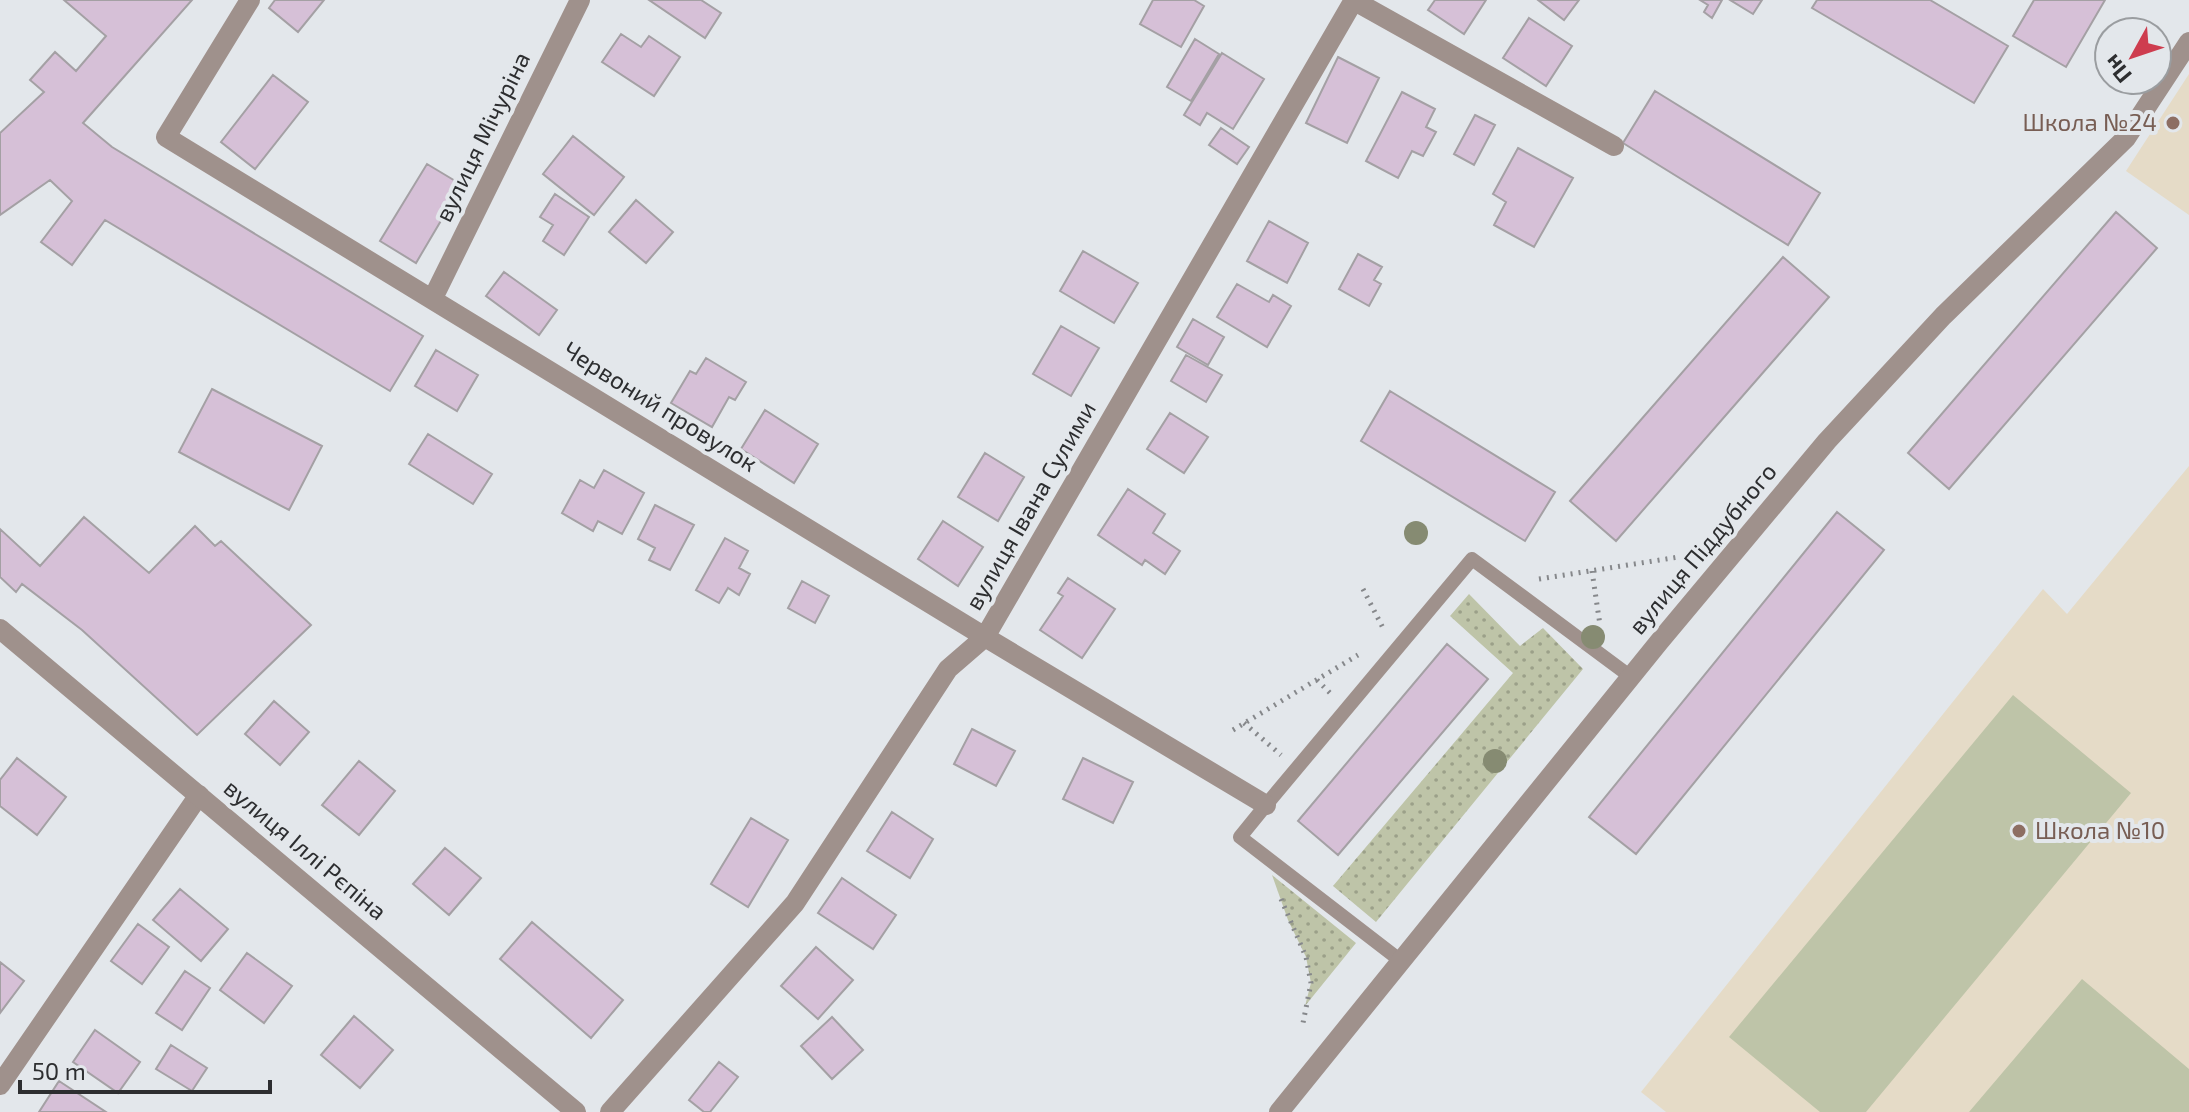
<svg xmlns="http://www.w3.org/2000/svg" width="2189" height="1112" viewBox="0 0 2189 1112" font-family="'Exo 2',sans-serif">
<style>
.education{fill:#e5dbc7}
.grass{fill:url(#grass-dots)}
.pitch{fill:#bec4a8}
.building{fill:#d6c0d7;stroke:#a4a0a4;stroke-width:2}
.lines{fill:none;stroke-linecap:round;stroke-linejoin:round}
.path{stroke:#86888b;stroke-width:5;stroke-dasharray:2 6;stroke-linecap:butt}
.service{stroke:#9f918c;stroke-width:14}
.minor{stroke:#9f918c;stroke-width:20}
.tertiary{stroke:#9f918c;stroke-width:20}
.tree{fill:#868b72}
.education-dot{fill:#8d6e63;stroke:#e3e7eb;stroke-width:3}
.labels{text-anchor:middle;stroke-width:8;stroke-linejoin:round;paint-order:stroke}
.education-label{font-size:24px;fill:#785e54;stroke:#e3e7eb;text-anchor:end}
.street-label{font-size:24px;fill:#2d2e30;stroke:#e3e7eb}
</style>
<defs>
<pattern id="grass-dots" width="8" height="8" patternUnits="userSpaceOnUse" patternTransform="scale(2)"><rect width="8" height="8" fill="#bec4a8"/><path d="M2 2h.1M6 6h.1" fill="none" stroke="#9ba089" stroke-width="1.8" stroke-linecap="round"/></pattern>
</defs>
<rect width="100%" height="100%" fill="#e3e7eb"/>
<path class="education" d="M2189,74V215L2126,171Z
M2189,466V1112H1666L1641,1092L2043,589L2067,614Z"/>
<path class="grass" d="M1469,594L1520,646L1543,628L1583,669L1376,922L1333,886L1513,673L1450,616Z
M1272,875L1356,943L1305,1006L1311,983L1306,957L1288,920Z"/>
<path class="pitch" d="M2013,695L2131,793L1866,1112H1820L1729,1037Z
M2082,979L2189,1069V1112H1969Z"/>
<path class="building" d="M64,0H192L83,123L112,147L423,336L390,391L105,220L72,265L41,242L72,201L50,180L0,215V133L44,92L30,80L55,52L76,71L106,36Z
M275,0H324L298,32L269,8Z
M649,0H701L721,13L705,38Z
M1153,0H1194L1204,6L1181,47L1140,24Z
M1435,0H1486L1464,34L1428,10Z
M1538,0H1579L1564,20Z
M1700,0H1722L1712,18L1704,12L1708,5Z
M1730,0H1762L1753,14Z
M1817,0H1930L2008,46L1974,103L1812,8Z
M2034,0H2105L2066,67L2013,36Z
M1529,18L1572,46L1546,86L1503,58Z
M621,34L641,47L649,36L680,57L654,96L602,62Z
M1195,39L1219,54L1191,101L1167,87Z
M1222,53L1264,79L1233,129L1207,113L1200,125L1184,115Z
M1338,57L1379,78L1347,143L1306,123Z
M273,75L308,102L255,169L221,142Z
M1655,91L1820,193L1788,245L1623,143Z
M1402,92L1435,109L1426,127L1436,132L1423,156L1412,151L1398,178L1366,161Z
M1475,115L1495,125L1474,165L1454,154Z
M1221,128L1249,147L1237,164L1209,145Z
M573,136L624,177L594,215L543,174Z
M1518,148L1573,178L1534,247L1494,225L1506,202L1493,194Z
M427,164L462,185L416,263L380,241Z
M555,194L589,217L564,255L543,241L553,225L540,217Z
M636,200L673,232L646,263L609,232Z
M2116,212L2157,248L1949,489L1908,453Z
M1269,221L1308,243L1287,283L1247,261Z
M1083,251L1138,283L1114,323L1060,291Z
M1358,254L1382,267L1374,280L1381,284L1369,306L1339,289Z
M1783,257L1829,297L1616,541L1570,501Z
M504,272L557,310L539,335L486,296Z
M1237,284L1269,302L1273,295L1291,306L1267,347L1217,317Z
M1193,319L1224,337L1208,365L1177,347Z
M1061,326L1099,348L1071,396L1033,374Z
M436,350L478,375L457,411L415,386Z
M1186,355L1222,375L1206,402L1171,381Z
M706,358L746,382L735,400L729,397L712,427L671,403L690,371L696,374Z
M212,389L322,446L289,510L179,452Z
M1390,391L1555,492L1525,541L1361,441Z
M765,410L818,444L794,483L741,449Z
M1170,413L1208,437L1184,473L1147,449Z
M428,434L492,474L473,504L409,464Z
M985,453L1024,477L998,521L958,497Z
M604,470L644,493L622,534L598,521L593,531L562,513L580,480L594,488Z
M1128,489L1165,514L1153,533L1180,551L1165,574L1145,560L1142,565L1098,535Z
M655,505L694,525L670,570L649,560L655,548L638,539Z
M1837,512L1884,550L1636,854L1589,817Z
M84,517L149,573L195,526L215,546L221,541L311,625L197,735L82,630L22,584L16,592L0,577V529L40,566Z
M943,521L983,547L958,586L918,559Z
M725,538L748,551L739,568L750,574L739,595L728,588L719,603L696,590Z
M1068,578L1115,609L1082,658L1040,630L1063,596L1058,593Z
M802,581L829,596L815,623L788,608Z
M1447,644L1488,679L1338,855L1298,821Z
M274,701L309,732L280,765L245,734Z
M972,729L1015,751L996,786L954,764Z
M17,758L66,797L37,835L0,806V780Z
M1083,758L1133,782L1113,823L1063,799Z
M359,761L395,791L359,835L322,805Z
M892,812L933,839L910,878L867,851Z
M751,818L788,840L748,907L711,884Z
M445,848L481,878L449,915L413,884Z
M842,878L896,915L873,949L818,913Z
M180,889L228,929L201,961L153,920Z
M532,922L623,1000L591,1038L500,959Z
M138,924L169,947L142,984L111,961Z
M816,947L853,980L818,1019L781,986Z
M247,953L292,986L264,1023L220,990Z
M0,962L24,981L0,1013Z
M185,971L210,988L182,1030L156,1013Z
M354,1016L393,1050L360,1088L321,1055Z
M832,1017L863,1050L832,1079L801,1046Z
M95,1030L140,1062L118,1093L73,1062Z
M171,1045L207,1068L192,1091L156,1069Z
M719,1062L738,1077L710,1112H704L689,1100Z
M59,1081L106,1112H39Z"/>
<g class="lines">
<path class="path" d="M1592,571L1600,625
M1539,579L1679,557
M1363,589L1383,628
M1317,680L1331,694
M1244,723L1281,755
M1233,730L1358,655
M1281,899L1306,957L1311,983L1302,1028"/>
<path class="service" d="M1401,961L1240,837L1266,805L1472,559L1631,677"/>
<path class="minor" d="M250,0L166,137L985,637L1266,805
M1353,0L1614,146
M433,298L580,0
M0,1085L199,795
M610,1112L795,903L948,669L985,637L1354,0
M1279,1112L1659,642L1827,441L1943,316L2126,138L2189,42"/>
<path class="tertiary" d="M0,629L576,1112"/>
</g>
<g class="tree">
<circle cx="1416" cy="533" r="12"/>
<circle cx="1593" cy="637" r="12"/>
<circle cx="1495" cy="761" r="12"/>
</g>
<g class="education-dot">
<circle cx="2173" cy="123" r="8"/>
<circle cx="2019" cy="831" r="8"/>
</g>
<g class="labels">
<g class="education-label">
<text x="2157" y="131">Школа №24</text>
<text x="2035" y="839" text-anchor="start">Школа №10</text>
</g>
<g class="street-label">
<text transform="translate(483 137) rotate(-64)" y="8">вулиця Мічуріна</text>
<text transform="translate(660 407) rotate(32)" y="8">Червоний провулок</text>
<text transform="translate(1031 506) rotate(-60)" y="8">вулиця Івана Сулими</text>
<text transform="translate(1703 549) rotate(-50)" y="8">вулиця Піддубного</text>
<text transform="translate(305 850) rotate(40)" y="8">вулиця Іллі Рєпіна</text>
</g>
</g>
<g transform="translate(2133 56) rotate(230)"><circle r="38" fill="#e3e7eb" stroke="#9a9da0" stroke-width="2"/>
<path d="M0-6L14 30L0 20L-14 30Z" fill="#ce3d4f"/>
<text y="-12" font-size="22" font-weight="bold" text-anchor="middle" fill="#2d2e30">Пн</text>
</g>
<path d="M20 1080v12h250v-12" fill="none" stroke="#2d2e30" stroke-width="4"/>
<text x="32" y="1080" font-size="24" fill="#2d2e30" stroke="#e3e7eb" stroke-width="6" paint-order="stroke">50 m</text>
</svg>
